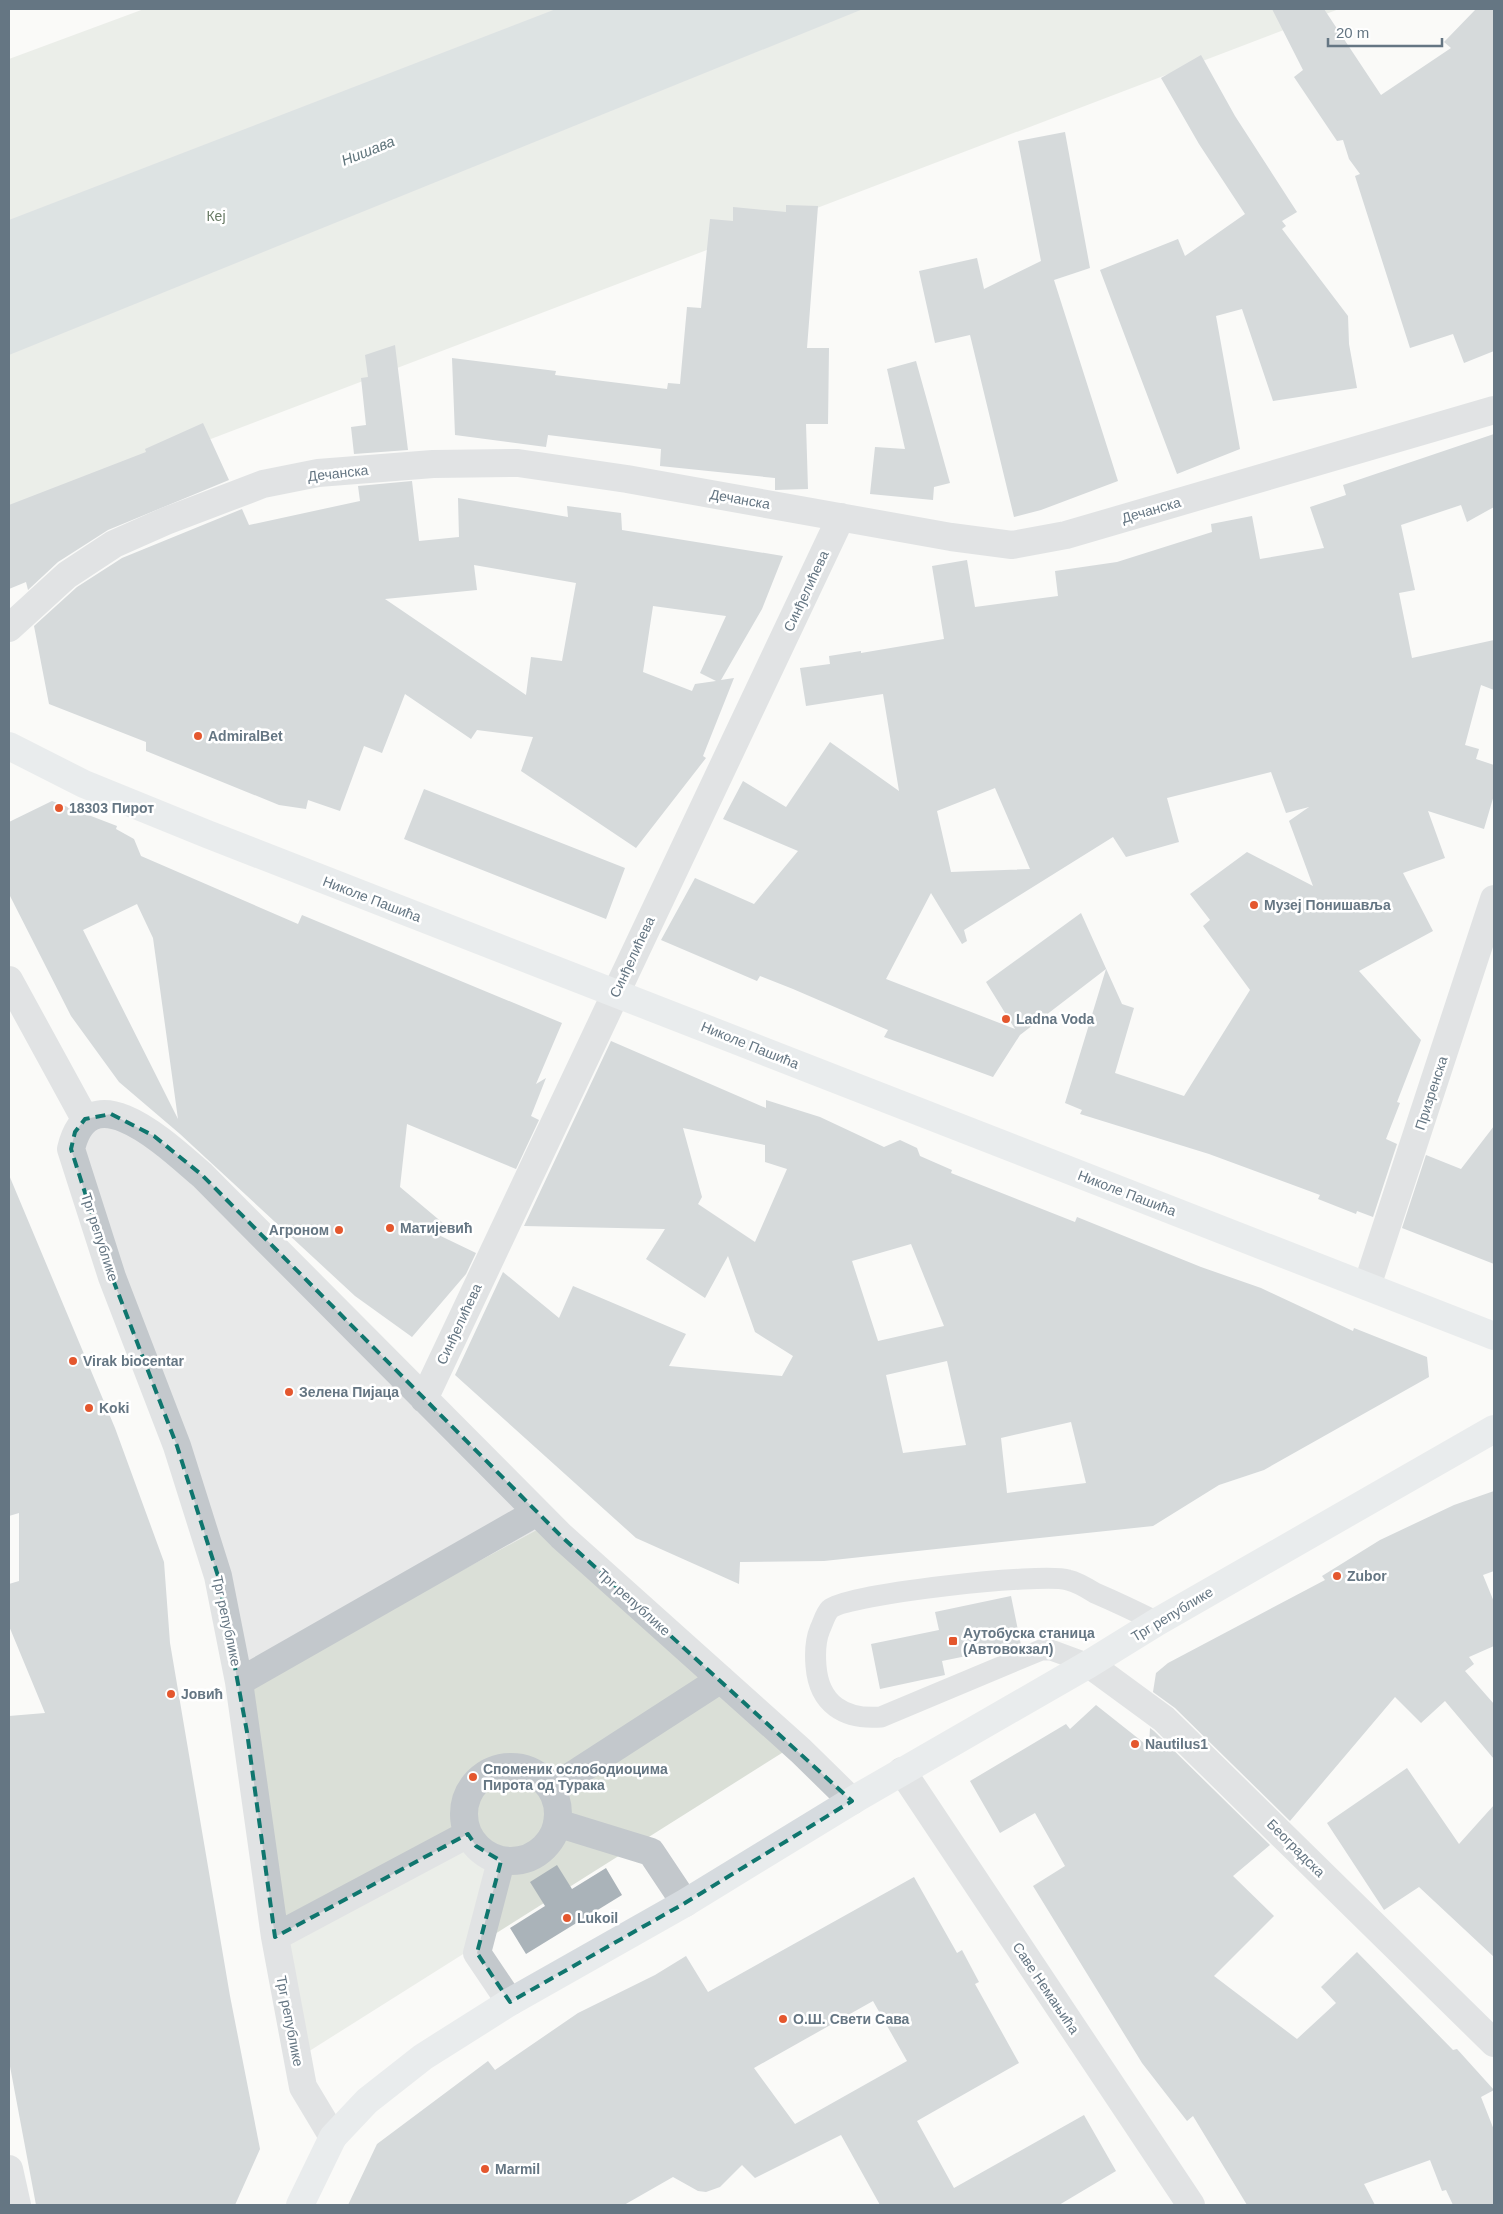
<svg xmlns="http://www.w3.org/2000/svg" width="1503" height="2214" viewBox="0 0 1503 2214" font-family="Helvetica,sans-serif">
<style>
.built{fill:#e8e9e9}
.green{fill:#dadfd7}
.water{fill:#bbc7cb}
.building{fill:#aab3b9;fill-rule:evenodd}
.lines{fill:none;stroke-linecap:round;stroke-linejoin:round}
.lane{stroke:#c3c8cc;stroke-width:21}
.street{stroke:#c3c8cc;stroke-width:28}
.secondary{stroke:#d6dbdf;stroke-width:28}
.marked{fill:none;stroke:#0f766e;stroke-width:4;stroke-dasharray:10 6;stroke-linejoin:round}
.poi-dot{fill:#e4572e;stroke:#fff;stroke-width:2}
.labels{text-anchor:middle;stroke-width:5;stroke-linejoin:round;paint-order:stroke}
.park-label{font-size:14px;fill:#687a64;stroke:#fff}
.street-label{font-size:14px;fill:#657683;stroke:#fff}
.poi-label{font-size:14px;font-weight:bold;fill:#657683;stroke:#fff;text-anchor:start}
.water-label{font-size:15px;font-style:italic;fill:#60757c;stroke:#fff}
</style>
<rect width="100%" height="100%" fill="#fafaf8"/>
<path class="built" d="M103,1120L136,1132L555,1520L246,1687L83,1190L86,1128Z"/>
<path class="green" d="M144,9H1339L9,516V59Z
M555,1520L793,1746L303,2055L246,1687Z"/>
<path class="water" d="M556,9H863L9,355V220Z"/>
<path class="building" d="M1272,9H1324L1381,95L1451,48L1444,42L1476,9H1494V351L1464,363L1453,334L1410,348L1355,176L1360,174L1349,159L1343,140L1337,141L1294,77L1303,70Z
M1201,55L1235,116L1297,212L1282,221L1286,226L1282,229L1348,316L1349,344L1357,388L1273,401L1242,309L1216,316L1240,449L1177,474L1100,270L1178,239L1185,256L1245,214L1199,144L1161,78Z
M1065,132L1090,268L1054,280L1118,481L1041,510L1014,517L970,335L935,343L919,271L977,258L984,289L1041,261L1018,141Z
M786,205L818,206L807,348H829L828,424H806L808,489L775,490V478L660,466L661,449L548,435L546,447L455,435L452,358L556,371L555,375L667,389L668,383L680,384L687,307L701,308L710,219L733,221V207L786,212Z
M395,345L408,450L354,454L351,427L366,425L361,378L368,377L365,355Z
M916,361L950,483L934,487L933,500L870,494L875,447L905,449L887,369Z
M203,423L229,480L108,530L58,562L28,590L26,582L9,589V505L146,452L145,449Z
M1494,434V507L1467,522L1461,505L1401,525L1415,590L1399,593L1412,658L1494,640V690L1481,685L1465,745L1479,749L1476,759L1494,765V795L1484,829L1428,811L1445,858L1403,873L1433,931L1359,971L1421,1040L1397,1102L1400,1103L1386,1139L1397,1144L1373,1217L1357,1211L1356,1214L1318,1199L1320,1195L1209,1154L1080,1114L1082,1110L1065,1103L1106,969L1020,1035L993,1077L884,1037L888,1030L793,989L760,976L757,981L661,940L695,878L754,904L798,851L723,819L743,781L786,807L830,742L899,791L883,694L806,706L800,668L830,664L829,656L861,651V653L944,639L932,566L967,560L975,607L1058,596L1055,571L1117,562L1212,532L1211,524L1252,516L1260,559L1324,548L1310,507L1346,495L1343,485ZM1271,772L1286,813L1309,807L1289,821L1313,886L1247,852L1190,894L1210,920L1203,926L1250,990L1184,1096L1115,1073L1134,1008L1122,1004L1081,913L986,982L1015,1029L886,979L931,893L962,944L967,941L964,930L1113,837L1126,857L1179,842L1167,798ZM995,788L1030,869L951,872L937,811Z
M412,481L419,541L459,537L458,498L568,517L567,506L621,513L622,530L783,556L762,609L721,680L734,678L703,756L706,758L636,848L521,771L533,737L477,730L471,739L405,694L382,753L364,746L340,811L308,800L306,809L279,805L146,751V742L49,704L34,626L77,587L122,558L242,509L249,525L360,501L358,486ZM474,565L576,583L562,661L531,657L526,695L385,599L477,590ZM653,606L726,616L700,673L716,681L695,684L692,691L643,672Z
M424,789L625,868L606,919L404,839Z
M52,801L117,826L116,829L134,839L141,856L298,924L302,915L562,1023L536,1084L546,1078L531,1116L539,1120L516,1169L407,1124L400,1187L444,1224L426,1223L422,1227L476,1253L466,1274L412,1337L355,1296L180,1134L119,1082L71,1016L9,894V822ZM137,904L153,938L178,1119L83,930Z
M611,1041L766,1108V1100L820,1117L884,1147L900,1140L917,1148L920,1156L952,1170L951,1173L1075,1222L1077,1217L1201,1267L1261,1288L1353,1331L1354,1328L1427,1357L1429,1377L1264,1470L1219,1485L1153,1526L824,1561L740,1562L739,1584L636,1538L455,1375L503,1272L559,1318L573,1286L686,1334L669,1366L782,1376L793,1356L755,1332L728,1256L705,1298L646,1259L665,1229L524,1226ZM683,1128L765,1145V1162L787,1169L755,1242L698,1204L702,1197ZM911,1244L944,1326L878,1341L852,1261ZM947,1361L966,1445L903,1453L886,1375ZM1071,1422L1086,1483L1007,1493L1001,1438Z
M1494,1126V1264L1402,1228L1426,1155L1461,1169Z
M9,1175L115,1428L164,1562L170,1643L230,1996L260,2149L235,2205H36L9,2061V1716L45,1713L9,1626V1584L19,1581V1513L9,1516Z
M1494,1491V1571L1483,1575L1494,1602V1646L1469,1657L1474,1664L1465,1671L1494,1704V1759L1445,1701L1421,1723L1395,1697L1290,1821L1175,1708L1153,1692L1156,1673L1168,1663L1325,1580L1322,1576L1380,1540L1454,1505Z
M1011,1596L1021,1645L942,1661L945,1675L880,1689L871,1644L939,1630L935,1612Z
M1096,1705L1149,1747L1150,1728L1154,1731L1270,1845L1233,1876L1274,1916L1214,1976L1297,2039L1336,2003L1321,1987L1357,1952L1453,2050L1457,2049L1494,2090L1481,2097L1494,2130V2205H1453L1446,2190L1442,2191L1430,2160L1364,2184L1375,2205H1247L1193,2116L1187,2121L1142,2063L1033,1886L1065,1866L1035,1813L1000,1833L970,1781L1066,1724L1070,1729Z
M1407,1768L1459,1844L1494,1805V1957L1419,1887L1384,1910L1327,1823Z
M557,1865L572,1889L606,1868L622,1895L526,1954L510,1928L545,1906L530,1882Z
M914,1877L957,1953L962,1950L979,1982L975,1984L1019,2063L917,2121L954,2188L1084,2115L1116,2171L1059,2205H880L841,2135L755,2178L742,2165L720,2187L706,2192L698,2191L673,2177L624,2205H348L377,2144L488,2061L495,2070L578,2013L655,1975L686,1956L708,1992ZM873,2001L907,2061L795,2124L754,2068Z"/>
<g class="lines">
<path class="lane" d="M1089,1664L1051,1650H1041L881,1717C844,1720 819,1704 816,1666C815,1654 815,1641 820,1629C823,1623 825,1614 830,1609C847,1594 1043,1572 1068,1580C1077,1582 1087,1588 1095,1593C1116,1602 1137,1612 1157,1622"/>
<path class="street" d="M9,628L67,575L114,544L166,521L263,484L318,473L433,464L518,463L627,479L951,537L1012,545L1066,535L1494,410
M9,980L85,1119
M1367,1286L1494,899
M424,1399L841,517
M1089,1664L1164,1719L1494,2043
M239,1682L537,1512
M464 1814a47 47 0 1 1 94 0a47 47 0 1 1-94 0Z
M902,1771L1191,2205
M551,1789L721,1679
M557,1823L651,1852L685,1903
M501,1861L477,1953L510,2002
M275,1937L468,1834
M333,2137L303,2087L275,1937L239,1682L218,1576L177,1446L112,1277L71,1149C90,1069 170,1148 202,1175L561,1536L801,1751L852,1801
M9,2169L17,2205"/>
<path class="secondary" d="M9,746L84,784L207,834L1494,1336
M300,2205L333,2137L367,2101L423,2057L510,2002L685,1903L860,1796L1089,1664L1157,1622L1494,1429"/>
</g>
<path d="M0 0H1503V2214H0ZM111,1114L154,1136L202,1175L561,1536L852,1801L685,1903L510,2002L477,1953L501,1861L476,1846L468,1834L275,1937L247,1732L218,1576L177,1446L112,1277L71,1149L75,1132L85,1119Z" fill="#fafaf8" fill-opacity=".55" fill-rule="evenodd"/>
<path class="marked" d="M111,1114L154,1136L202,1175L561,1536L852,1801L685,1903L510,2002L477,1953L501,1861L476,1846L468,1834L275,1937L247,1732L218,1576L177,1446L112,1277L71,1149L75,1132L85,1119Z"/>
<g class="poi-dot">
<circle cx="198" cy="736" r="5"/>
<circle cx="59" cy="808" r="5"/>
<circle cx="1254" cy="905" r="5"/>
<circle cx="1006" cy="1019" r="5"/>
<circle cx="390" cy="1228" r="5"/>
<circle cx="339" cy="1230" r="5"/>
<circle cx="73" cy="1361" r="5"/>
<circle cx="289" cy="1392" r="5"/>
<circle cx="89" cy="1408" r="5"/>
<circle cx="1337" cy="1576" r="5"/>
<rect x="948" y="1636" width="10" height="10" rx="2.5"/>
<circle cx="171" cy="1694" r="5"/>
<circle cx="1135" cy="1744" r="5"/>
<circle cx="473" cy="1777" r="5"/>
<circle cx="567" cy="1918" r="5"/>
<circle cx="783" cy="2019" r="5"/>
<circle cx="485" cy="2169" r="5"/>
</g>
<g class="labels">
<g class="park-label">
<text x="216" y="221">Кеј</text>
</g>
<g class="street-label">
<text transform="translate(338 473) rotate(-6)" y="5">Дечанска</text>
<text transform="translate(740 499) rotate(10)" y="5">Дечанска</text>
<text transform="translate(1151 510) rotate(-16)" y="5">Дечанска</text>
<text transform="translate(806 591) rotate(-65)" y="5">Синђелићева</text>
<text transform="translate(372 899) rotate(21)" y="5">Николе Пашића</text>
<text transform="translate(632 957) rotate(-65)" y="5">Синђелићева</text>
<text transform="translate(750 1045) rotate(22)" y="5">Николе Пашића</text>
<text transform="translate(1431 1093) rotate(-72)" y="5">Призренска</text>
<text transform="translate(1127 1193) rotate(21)" y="5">Николе Пашића</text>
<text transform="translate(100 1237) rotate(72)" y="5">Трг републике</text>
<text transform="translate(459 1324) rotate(-65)" y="5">Синђелићева</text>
<text transform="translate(634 1602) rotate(42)" y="5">Трг републике</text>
<text transform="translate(1172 1614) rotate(-31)" y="5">Трг републике</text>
<text transform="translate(227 1621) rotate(78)" y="5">Трг републике</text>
<text transform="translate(1296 1848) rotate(45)" y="5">Београдска</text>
<text transform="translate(1046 1988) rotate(56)" y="5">Саве Немањића</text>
<text transform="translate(290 2021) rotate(79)" y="5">Трг републике</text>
</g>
<g class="poi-label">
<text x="208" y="741">AdmiralBet</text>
<text x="69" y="813">18303 Пирот</text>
<text x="1264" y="910">Музеј Понишавља</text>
<text x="1016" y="1024">Ladna Voda</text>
<text x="400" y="1233">Матијевић</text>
<text x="329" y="1235" text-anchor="end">Агроном</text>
<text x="83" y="1366">Virak biocentar</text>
<text x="299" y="1397">Зелена Пијаца</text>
<text x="99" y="1413">Koki</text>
<text x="1347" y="1581">Zubor</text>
<text x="963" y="1638">Аутобуска станица<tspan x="963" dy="16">(Автовокзал)</tspan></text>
<text x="181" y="1699">Јовић</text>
<text x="1145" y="1749">Nautilus1</text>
<text x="483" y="1774">Споменик ослободиоцима<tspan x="483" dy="16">Пирота од Турака</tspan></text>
<text x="577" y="1923">Lukoil</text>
<text x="793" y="2024">О.Ш. Свети Сава</text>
<text x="495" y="2174">Marmil</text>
</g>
<g class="water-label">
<text transform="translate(368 151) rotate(-22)" y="5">Нишава</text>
</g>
</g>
<rect width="1503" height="2214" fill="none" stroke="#657683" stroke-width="20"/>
<path d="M1328 38v8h114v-8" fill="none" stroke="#657683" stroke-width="2.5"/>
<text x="1336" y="38" font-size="15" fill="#657683" stroke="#ffffff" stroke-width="4" paint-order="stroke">20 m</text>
</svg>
